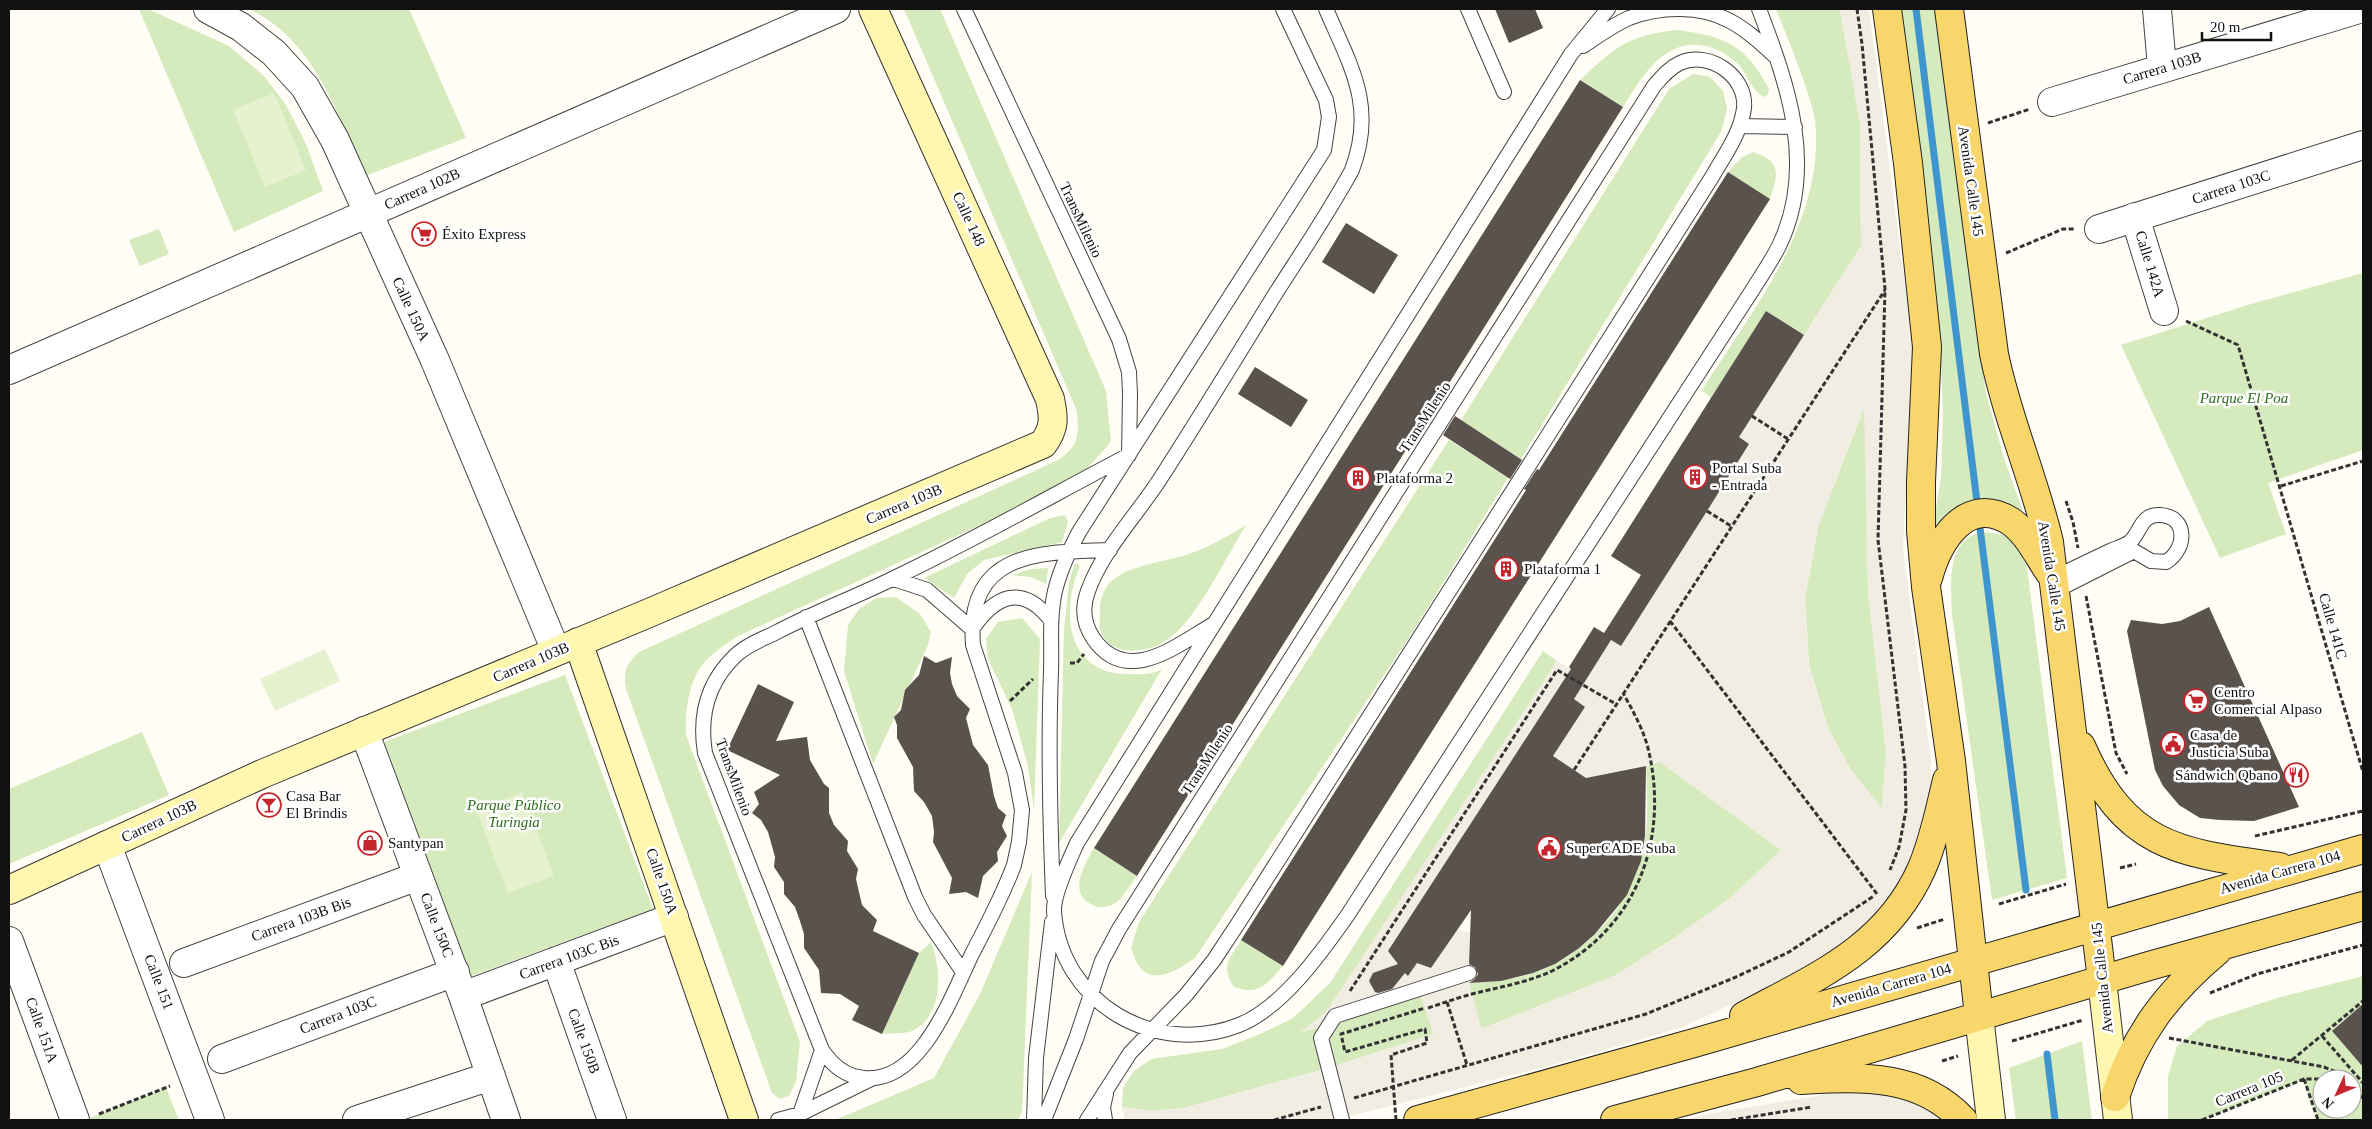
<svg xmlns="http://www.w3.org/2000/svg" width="2372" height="1129" viewBox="0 0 2372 1129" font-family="'Times New Roman',serif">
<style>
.green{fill:#d5ebbd;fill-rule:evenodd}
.pitch{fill:#e6f2cf}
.plaza{fill:#f1ede2;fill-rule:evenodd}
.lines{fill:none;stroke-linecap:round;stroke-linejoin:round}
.stream{stroke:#3f96cf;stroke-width:7}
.building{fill:#5a524d}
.lane-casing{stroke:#444;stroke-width:16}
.street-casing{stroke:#444;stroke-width:30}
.secondary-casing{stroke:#333;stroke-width:30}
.primary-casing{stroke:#222;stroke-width:30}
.path{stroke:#333;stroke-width:3;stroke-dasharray:5 2.5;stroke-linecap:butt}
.lane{stroke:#fff;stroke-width:14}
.street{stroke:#fff;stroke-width:28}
.secondary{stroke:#fff6b0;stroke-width:28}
.primary{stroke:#f9d66b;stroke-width:28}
.path-bridge{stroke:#333;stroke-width:3;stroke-dasharray:5 2.5;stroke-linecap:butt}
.labels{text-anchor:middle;stroke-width:5;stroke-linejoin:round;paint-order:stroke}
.street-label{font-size:15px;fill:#111;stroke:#fff}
.poi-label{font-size:15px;fill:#111;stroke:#fff;text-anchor:start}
.park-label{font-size:15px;font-style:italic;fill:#2f6b1f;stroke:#fff}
</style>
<rect width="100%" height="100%" fill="#fffdf5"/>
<path class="green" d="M139,9H148L229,46L264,76L286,105L306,144L323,191L234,232Z
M249,9H409L466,138L365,176C338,115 314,39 249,9Z
M904,9H940L1106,391L1111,442L1084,472L1057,490L736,637C725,645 711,654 703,664C688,683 685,712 686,735L800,1042L796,1082L789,1096L780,1099L772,1093L626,689C623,672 626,664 639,652L1056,461C1079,446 1079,437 1077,411Z
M1776,9H1840L1860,123L1861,246L1804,335L1766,311L1711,398L1702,390C1753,309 1826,221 1815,120C1814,111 1810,102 1808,94C1799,65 1787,37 1776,9Z
M1900,9H1935L1970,279L1986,393L2003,455L2023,512C2015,508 2006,502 1997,501C1973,498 1951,513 1933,527L1941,477L1943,414L1940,338Z
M1677,30C1725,36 1746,45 1769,89L1768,95L1765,97C1752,93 1747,74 1739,65C1730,56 1718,49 1706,46C1664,37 1642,77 1623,107L1580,80C1615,47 1629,35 1677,30Z
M1693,74L1710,77L1723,91L1727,109L1721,132L1521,459L1461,420L1669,89Z
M1753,152C1782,161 1778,174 1770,199L1728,172L1741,158Z
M159,229L169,254L140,266L129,240Z
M2363,273V450L2268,483L2286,534L2220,558L2121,345L2251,304Z
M1865,405L1868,591L1886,752L1882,809L1851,770L1828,728L1809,665L1805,598L1818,527Z
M1449,440L1508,478L1414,630L1195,958C1181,968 1153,987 1139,966C1135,961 1133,953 1131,948L1139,922Z
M1065,515L1068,522L1062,542L984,560L967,574L954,598L924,578L1050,518Z
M1246,525C1226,557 1195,624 1164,642C1144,654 1107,657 1100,628C1099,624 1100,618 1100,613C1099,604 1102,593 1108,585C1124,565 1166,562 1189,554C1209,547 1228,536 1246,525Z
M1983,532C2013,534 2016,542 2027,568L2067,878L1992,900L1952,615C1951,586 1945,538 1983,532Z
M1075,563L1080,566C1061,610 1065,671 1125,674C1139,674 1150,676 1162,669L1059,843L1064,630L1069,582Z
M1048,568L1046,584L1031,577L1012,575L1032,569Z
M896,597L920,614L931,632L928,645L873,764L844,671L848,625L859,609L876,598Z
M1022,618L1040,639L1034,810L1028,766L1012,709L988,659L986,639L998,622Z
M1543,651L1557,661L1360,963L1326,1012L1302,1032L1420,994L1434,1034L1328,1068L1184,1108L1153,1111L1122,1107L1123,1088L1133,1072L1151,1059L1222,1049L1260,1034L1293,1018L1330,983Z
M565,675L653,909L471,976L384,742Z
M142,732L169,795L9,864V789Z
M1660,762L1781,850L1730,898L1674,938L1616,975L1481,1029L1469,983C1491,982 1512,980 1533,973C1583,957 1625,911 1640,861C1650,831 1647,798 1646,766Z
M1094,848L1137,876C1131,883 1123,899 1115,903C1108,907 1100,909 1093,905C1067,895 1084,865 1094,848Z
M1032,872L1022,1112L1018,1120H835L934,1078L980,994Z
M1241,940L1283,966C1267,984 1259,996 1234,987C1220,966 1230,958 1241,940Z
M931,942C942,968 944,1020 909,1032C901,1034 890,1033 882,1034L919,953Z
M2363,976V1004L2332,1031L2363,1067V1120H2318L2303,1080L2202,1120H2168V1076L2177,1046L2207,1021L2277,998ZM2322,1079H2352V1109H2322Z
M2082,1041L2092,1120H2016L2009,1068Z
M166,1088L179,1120H85Z"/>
<path class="pitch" d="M274,93L306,170L265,187L233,110Z
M325,649L340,681L275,711L260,679Z
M522,792L554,876L508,893L476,810Z"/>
<path class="plaza" d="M1840,9H1869L1913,347L1903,549L1931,760V797L1908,873L1856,941L1754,994L1680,1028L1552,1065L1335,1120H1125L1122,1107L1153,1111L1184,1108L1328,1068L1434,1034L1420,994L1300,1033L1326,1012L1557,661L1587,679L1611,640L1621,646L1749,444L1739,437L1861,246L1860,123ZM1864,407L1868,591L1886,752L1882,808L1851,770L1828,728L1809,665L1805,598L1818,527ZM1558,689L1585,707L1553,756L1586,778L1660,762L1781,850L1730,898L1674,938L1616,975L1481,1029L1469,983L1470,932L1457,930L1431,968L1417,963L1408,976L1389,951Z
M1890,1089L1950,1120H1686L1708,1114L1851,1090Z"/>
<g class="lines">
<path class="stream" d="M1916,9L1978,510
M1979,520L2026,890
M2047,1054L2055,1120"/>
</g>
<path class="building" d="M1495,9H1535L1543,28L1509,43Z
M1580,80L1623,107L1436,404L1440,407L1428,426L1423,423L1137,876L1094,848Z
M1728,172L1770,199L1283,966L1241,940L1526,490L1524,489L1537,469L1539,470Z
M1346,223L1398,255L1374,294L1322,262Z
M1766,311L1804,335L1739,437L1749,444L1707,511L1621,646L1611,640L1574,699L1585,707L1553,756L1586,778L1646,766L1645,836L1641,861L1627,895L1595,934L1578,949L1555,964L1533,973L1501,981L1469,983L1475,979L1478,974L1475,967L1469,964L1471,910L1431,968L1417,963L1408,976L1405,973L1392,989L1378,993L1375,992L1369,981L1373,973L1398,964L1388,951L1571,669L1569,667L1594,627L1604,633L1641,575L1611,556Z
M1255,367L1308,400L1291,427L1238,394Z
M1455,416L1522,460L1510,479L1443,435Z
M2209,607L2299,807L2254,821L2220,820L2200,818L2179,805L2163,786L2155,770L2127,631L2131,620L2162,624L2180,621Z
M924,656L936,663L952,657L950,673L952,684L957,696L970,709L966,718L973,745L988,765L994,796L998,808L1006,815L1002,826L1007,836L997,852L998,861L983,876L978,898L966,892L949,894L952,878L933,842L934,832L932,816L924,802L914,791L913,767L897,738V725L894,717L901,710L905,690L919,675Z
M758,684L794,702L776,741L807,737L810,760L824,784L829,788V813L834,825L848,841L847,851L858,869L856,879L862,905L877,920L873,931L919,953L882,1034L852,1020L859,1006L840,994L821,993L819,970L804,948V934L800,921L795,907L784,894V882L774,867L775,857L768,832L761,820L752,813L759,804L754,792L780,775L727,750Z
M2363,1004V1067L2332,1031Z"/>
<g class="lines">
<g class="lane-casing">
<path id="lane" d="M964,9L1119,339L1129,372L1130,394L1129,455C1051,496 974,540 894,578C856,597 815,612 777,632C763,639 746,645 735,656C707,683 699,716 705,753L822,1050C833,1066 845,1076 864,1078C921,1084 952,995 972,954C987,925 1003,895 1014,865L1019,842L1022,810L1015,773L973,645C966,551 1039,552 1110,550
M1468,9L1504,92
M1608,9L1571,54L1077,843C1070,859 1053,894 1054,911C1060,1003 1155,1058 1239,1025C1282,1008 1321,953 1347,916L1755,286C1763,273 1772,260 1779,246C1817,167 1788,85 1759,9
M1583,46C1598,36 1613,25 1629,18C1660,6 1701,5 1730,21C1747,30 1762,44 1776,57
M1740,126L1795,127
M2054,578C2072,569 2091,560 2110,551C2116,548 2126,546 2131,541C2141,531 2141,514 2160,515C2187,516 2188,548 2166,562L2151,561L2134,551L2055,591
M894,579L927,590L972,629C995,596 1021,583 1050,619
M806,617L915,897L924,915L963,972
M1212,625C1176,646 1126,687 1093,638C1083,623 1082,607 1088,591C1103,549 1138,514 1162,476C1200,417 1237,356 1274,296C1300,255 1328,214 1352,170C1376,106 1351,67 1326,9
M1053,896C1050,821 1048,746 1051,671C1052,644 1049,618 1055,591C1060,570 1069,551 1079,532L1324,150L1329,117L1326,100L1283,9
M822,1050L800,1114L871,1079
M778,1120L800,1114
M1034,1120L1036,1058L1052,922
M1044,1120L1076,1039L1102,961L1119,929L1654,86C1662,77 1669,68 1680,63C1709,50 1747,76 1744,108C1741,133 1724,156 1712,177L1239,922L1214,960L1186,995L1130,1053L1087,1120
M1105,1120L1103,1107L1106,1094
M1342,1120L1321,1038L1335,1016L1469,973"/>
</g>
<g class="street-casing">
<path id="street" d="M208,9L241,27L274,53L305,87L335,140L434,358L556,651
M2157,9L2162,67
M2052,102L2359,9
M2135,217L2164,311
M2099,229L2363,145
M9,370L836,9
M364,731L463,996L506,1120
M107,845L210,1120
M9,941L75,1120
M556,961L612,1120
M184,963L418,876
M463,996L674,917
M222,1059L455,972
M357,1120L491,1076"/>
</g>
<g class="secondary-casing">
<path id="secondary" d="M578,642L744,1120
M9,890L262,774L649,613L1043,444C1055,428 1054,418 1050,399L873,9
M2102,980L2118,1120
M1979,1016L1991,1120"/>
</g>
<g class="primary-casing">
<path id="primary" d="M1887,9L1908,163L1927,347L1921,482V531L1926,587L1951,761L1979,1016
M1949,9L1994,354C2007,418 2034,478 2049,542L2102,980
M1928,578C1938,541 1966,494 2010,521C2028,533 2038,556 2050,573
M2081,746C2126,849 2180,853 2280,867
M1744,1016C1816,977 1887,948 1922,868C1934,840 1940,809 1947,780
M1801,1080C1861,1077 1919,1073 1963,1120
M2115,1097C2135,1035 2167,993 2217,951
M1418,1120L1694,1043L2363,849
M1615,1120L1757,1082L2149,966L2363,906"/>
</g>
<path class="path" d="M1857,9L1862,44L1885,289L1878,540L1905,766L1906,810L1899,847L1890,870
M1988,123L2030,109
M2006,253L2063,229H2076
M2186,321L2238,345L2363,772
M1752,416L1788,439
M2281,486L2363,461
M2066,501L2073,522L2078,548
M1707,511L1731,526
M2086,596L2116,753L2127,774
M1670,621L1877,894
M1070,663H1077L1084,654
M1010,701L1033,679
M1574,770L1885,290
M2255,836L2363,811
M2120,868L2136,864
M1999,904L2066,884
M1917,928L1945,919
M1350,991L1557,670L1616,704
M2210,993L2257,974L2363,945
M1447,1002L1467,1065
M1428,1008C1443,1003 1457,998 1472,994C1499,987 1526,983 1552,971C1637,928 1670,839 1648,748C1643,729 1633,711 1623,693
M2322,1036L2363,1083
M2169,1038L2324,1067L2336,1072L2348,1079
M2012,1041L2083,1020
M2292,1060L2363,1001
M1942,1061L1958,1056
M2304,1079L2318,1120
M2352,1083L2363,1098
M1354,1098L1646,1014L1736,977L1789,952L1874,896
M99,1114L170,1086
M1274,1120L1321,1107
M1731,1120L1812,1107
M2202,1120L2304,1079H2322"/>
<use href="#lane" class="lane"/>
<use href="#street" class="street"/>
<use href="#secondary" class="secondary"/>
<use href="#primary" class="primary"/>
<path class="path-bridge" d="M1396,1120L1391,1055L1427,1043L1425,1029L1345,1052L1341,1034L1425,1008"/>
</g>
<defs>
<g id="supermarket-ring" transform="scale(1.25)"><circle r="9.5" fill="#fff" stroke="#c4262e" stroke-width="1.5"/><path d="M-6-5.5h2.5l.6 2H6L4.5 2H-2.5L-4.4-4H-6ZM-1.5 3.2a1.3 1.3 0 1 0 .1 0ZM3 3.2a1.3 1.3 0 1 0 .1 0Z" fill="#c4262e"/></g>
<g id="building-ring" transform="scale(1.25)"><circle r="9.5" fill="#fff" stroke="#c4262e" stroke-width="1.5"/><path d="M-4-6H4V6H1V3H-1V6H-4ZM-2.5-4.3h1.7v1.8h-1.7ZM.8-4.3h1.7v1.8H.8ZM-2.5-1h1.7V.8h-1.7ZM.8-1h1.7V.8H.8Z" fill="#c4262e"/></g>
<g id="civic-ring" transform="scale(1.25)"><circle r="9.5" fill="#fff" stroke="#c4262e" stroke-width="1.5"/><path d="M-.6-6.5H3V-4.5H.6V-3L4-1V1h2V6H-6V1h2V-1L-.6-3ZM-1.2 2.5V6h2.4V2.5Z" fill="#c4262e"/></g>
<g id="restaurant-ring" transform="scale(1.25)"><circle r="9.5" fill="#fff" stroke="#c4262e" stroke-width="1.5"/><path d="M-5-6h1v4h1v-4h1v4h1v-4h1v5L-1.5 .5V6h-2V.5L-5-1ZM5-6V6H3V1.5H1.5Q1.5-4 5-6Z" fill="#c4262e"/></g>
<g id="bar-ring" transform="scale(1.25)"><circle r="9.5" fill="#fff" stroke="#c4262e" stroke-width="1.5"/><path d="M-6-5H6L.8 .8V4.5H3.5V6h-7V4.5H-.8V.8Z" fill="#c4262e"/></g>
<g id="shop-ring" transform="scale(1.25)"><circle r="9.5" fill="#fff" stroke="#c4262e" stroke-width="1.5"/><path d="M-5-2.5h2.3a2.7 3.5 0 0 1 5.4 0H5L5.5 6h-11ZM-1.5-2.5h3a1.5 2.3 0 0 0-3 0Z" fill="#c4262e"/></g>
</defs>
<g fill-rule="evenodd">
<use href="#supermarket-ring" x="424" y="234"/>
<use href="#building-ring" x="1695" y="477"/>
<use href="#building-ring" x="1358" y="478"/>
<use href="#building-ring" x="1506" y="569"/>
<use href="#supermarket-ring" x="2196" y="701"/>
<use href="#civic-ring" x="2173" y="744"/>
<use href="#restaurant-ring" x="2296" y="775"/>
<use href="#bar-ring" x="269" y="805"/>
<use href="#shop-ring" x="370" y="843"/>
<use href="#civic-ring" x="1549" y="848"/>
</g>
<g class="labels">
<g class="street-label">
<text transform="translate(2162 68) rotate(-17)" y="5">Carrera 103B</text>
<text transform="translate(1971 181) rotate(82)" y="5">Avenida Calle 145</text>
<text transform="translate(2231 187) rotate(-18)" y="5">Carrera 103C</text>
<text transform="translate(422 189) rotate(-24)" y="5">Carrera 102B</text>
<text transform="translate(969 219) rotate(65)" y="5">Calle 148</text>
<text transform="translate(1081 220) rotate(65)" y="5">TransMilenio</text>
<text transform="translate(2150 264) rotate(73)" y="5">Calle 142A</text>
<text transform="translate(411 309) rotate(65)" y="5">Calle 150A</text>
<text transform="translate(1425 417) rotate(-57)" y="5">TransMilenio</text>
<text transform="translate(904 504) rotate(-23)" y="5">Carrera 103B</text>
<text transform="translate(2052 576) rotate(81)" y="5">Avenida Calle 145</text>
<text transform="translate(2333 626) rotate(74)" y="5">Calle 141C</text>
<text transform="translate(531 662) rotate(-23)" y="5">Carrera 103B</text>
<text transform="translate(1207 759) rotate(-57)" y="5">TransMilenio</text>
<text transform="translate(734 777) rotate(70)" y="5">TransMilenio</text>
<text transform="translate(159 821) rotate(-25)" y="5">Carrera 103B</text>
<text transform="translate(2280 872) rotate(-16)" y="5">Avenida Carrera 104</text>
<text transform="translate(662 881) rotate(71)" y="5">Calle 150A</text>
<text transform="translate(301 919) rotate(-20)" y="5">Carrera 103B Bis</text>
<text transform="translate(437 925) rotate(69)" y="5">Calle 150C</text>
<text transform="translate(569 957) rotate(-20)" y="5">Carrera 103C Bis</text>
<text transform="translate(2102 978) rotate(-96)" y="5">Avenida Calle 145</text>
<text transform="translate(159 982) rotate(69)" y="5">Calle 151</text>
<text transform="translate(1891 985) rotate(-16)" y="5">Avenida Carrera 104</text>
<text transform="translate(338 1015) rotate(-21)" y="5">Carrera 103C</text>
<text transform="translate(42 1030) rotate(70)" y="5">Calle 151A</text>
<text transform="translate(584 1041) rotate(70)" y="5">Calle 150B</text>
<text transform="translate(2249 1089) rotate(-22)" y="5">Carrera 105</text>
</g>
<g class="poi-label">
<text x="442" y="239">Éxito Express</text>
<text x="1712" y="473">Portal Suba<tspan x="1712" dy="17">- Entrada</tspan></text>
<text x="1376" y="483">Plataforma 2</text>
<text x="1524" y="574">Plataforma 1</text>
<text x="2214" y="697">Centro<tspan x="2214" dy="17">Comercial Alpaso</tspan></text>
<text x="2190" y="740">Casa de<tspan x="2190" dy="17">Justicia Suba</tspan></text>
<text x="2278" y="780" text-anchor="end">Sándwich Qbano</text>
<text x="286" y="801">Casa Bar<tspan x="286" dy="17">El Brindis</tspan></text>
<text x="388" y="848">Santypan</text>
<text x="1566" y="853">SuperCADE Suba</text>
</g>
<g class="park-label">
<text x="2244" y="403">Parque El Poa</text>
<text x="514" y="810">Parque Público<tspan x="514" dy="17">Turingia</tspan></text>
</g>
</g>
<rect width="2372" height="1129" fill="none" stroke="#111111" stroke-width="20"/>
<g transform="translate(2337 1094) rotate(226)"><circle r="24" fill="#ffffff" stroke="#a0a0a0"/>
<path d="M0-4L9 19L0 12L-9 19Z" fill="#c4262e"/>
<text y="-8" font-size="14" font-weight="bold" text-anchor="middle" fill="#111111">N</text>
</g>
<path d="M2202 32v8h69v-8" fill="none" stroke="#111111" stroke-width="2.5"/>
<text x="2210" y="32" font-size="15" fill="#111111" stroke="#ffffff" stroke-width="4" paint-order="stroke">20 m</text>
</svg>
